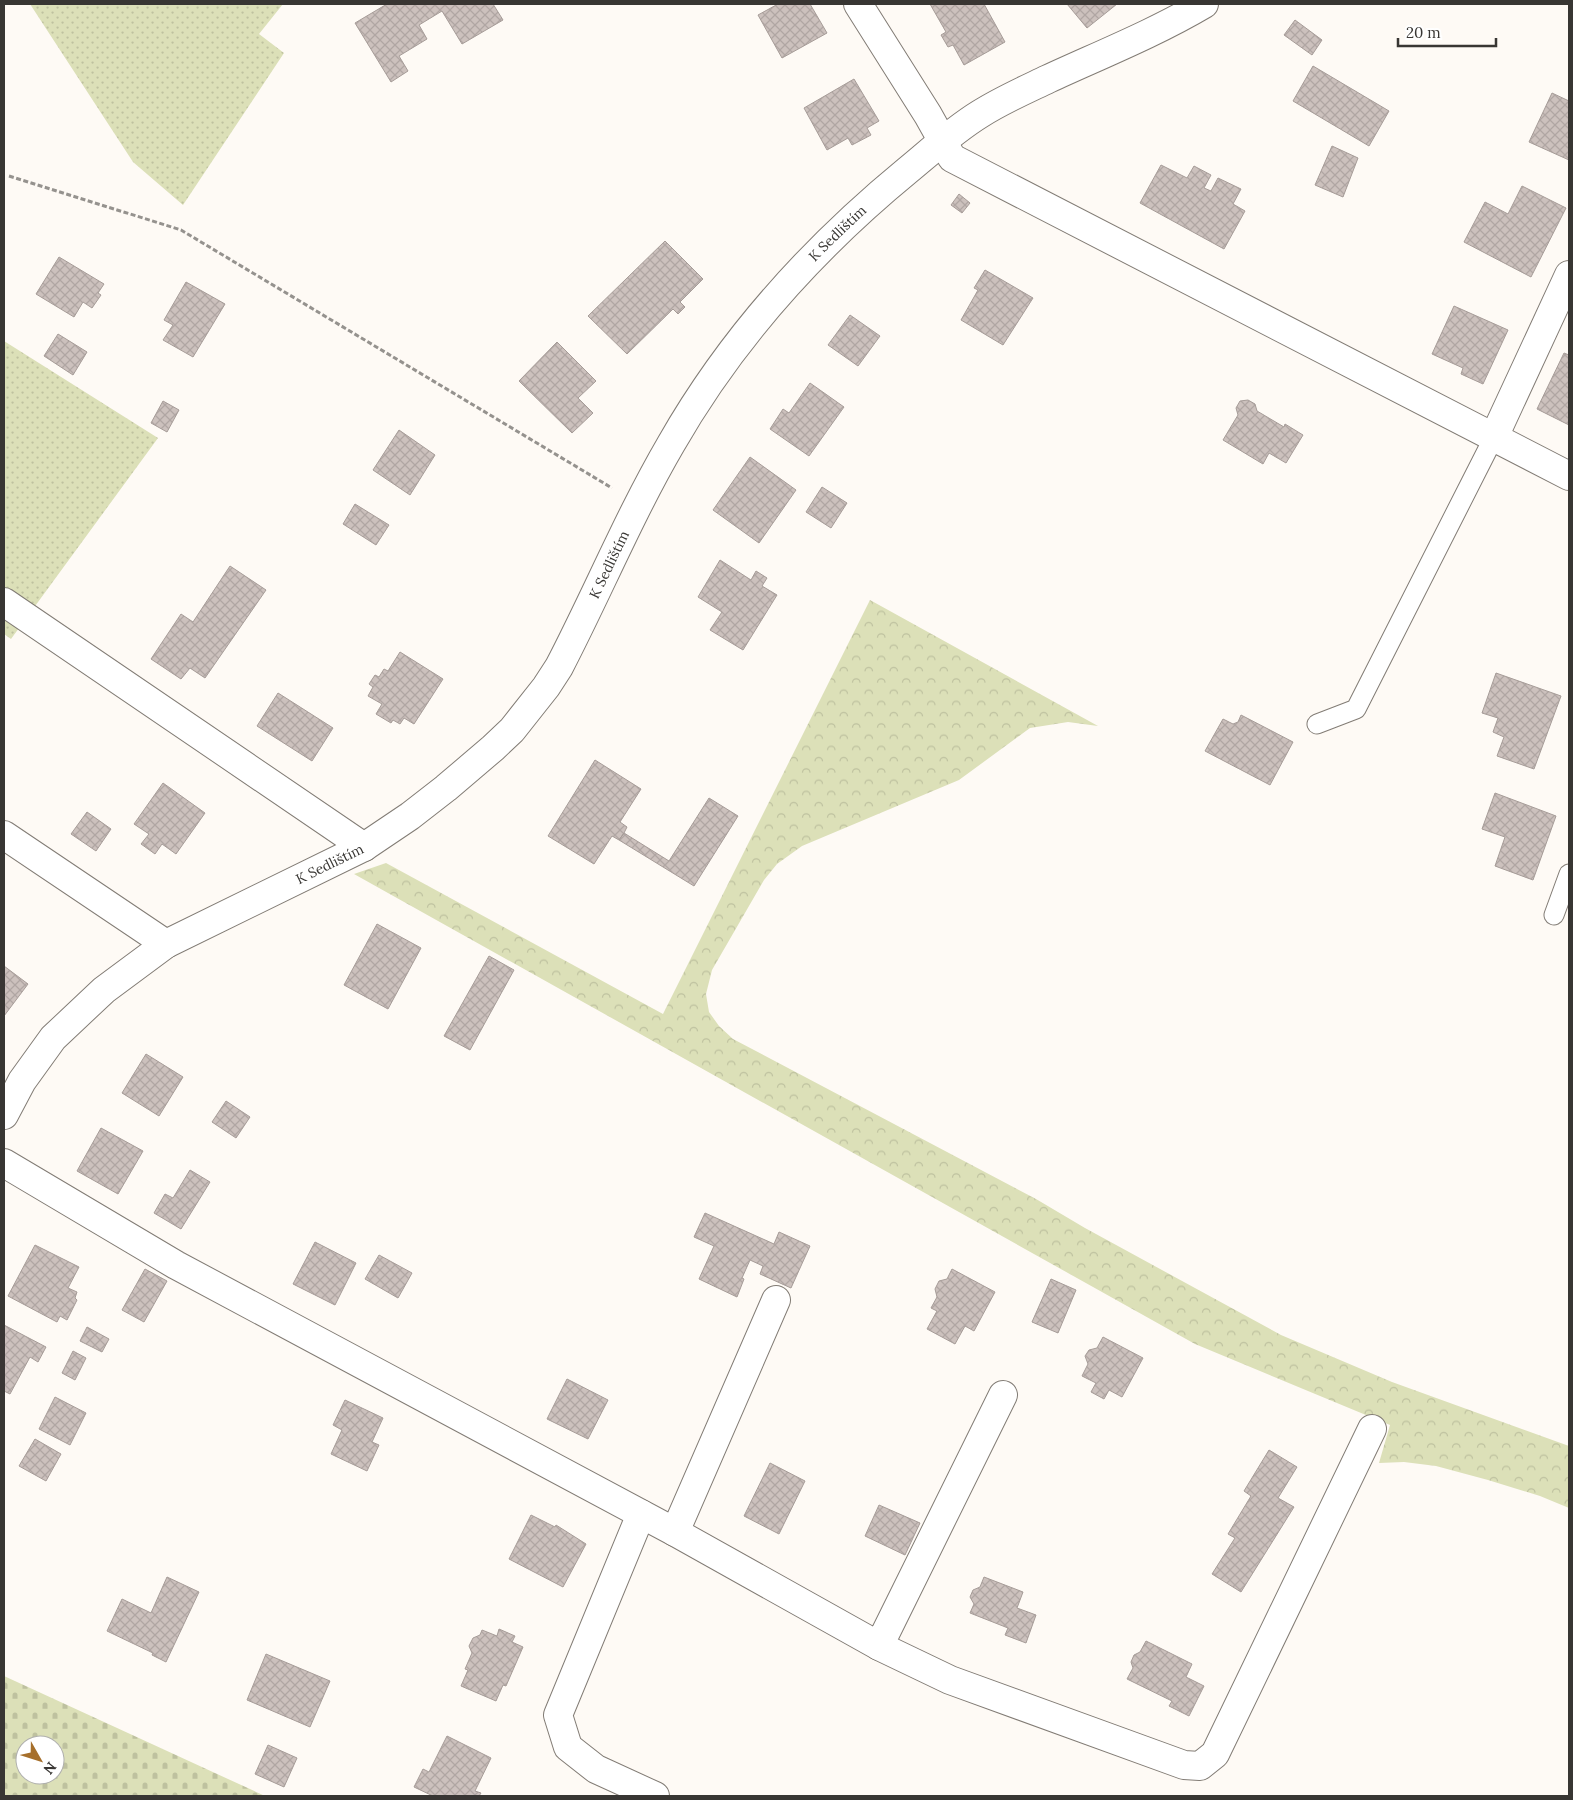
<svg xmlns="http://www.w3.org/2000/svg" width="1573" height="1800" viewBox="0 0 1573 1800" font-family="Lora,serif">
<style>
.grass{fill:url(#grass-dots)}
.forest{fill:url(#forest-crowns)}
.cemetery{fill:url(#cemetery-stones);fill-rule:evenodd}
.building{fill:url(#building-cross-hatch);stroke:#a69c98}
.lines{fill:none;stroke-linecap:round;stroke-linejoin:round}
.lane-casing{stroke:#827c75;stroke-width:21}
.street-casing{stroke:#827c75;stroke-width:30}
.path{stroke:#95928e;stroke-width:3;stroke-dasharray:5 2.5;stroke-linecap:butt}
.lane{stroke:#fff;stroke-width:19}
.street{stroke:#fff;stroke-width:28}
.labels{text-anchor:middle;stroke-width:4;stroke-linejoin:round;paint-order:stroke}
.street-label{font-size:14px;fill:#383633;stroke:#fff}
</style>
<defs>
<pattern id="grass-dots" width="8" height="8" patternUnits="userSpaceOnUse" patternTransform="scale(1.25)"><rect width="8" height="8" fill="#dce0b8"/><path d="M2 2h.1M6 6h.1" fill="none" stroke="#bec19f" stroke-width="1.8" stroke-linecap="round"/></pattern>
<pattern id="forest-crowns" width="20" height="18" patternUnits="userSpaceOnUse" patternTransform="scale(1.25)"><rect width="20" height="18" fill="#dce0b8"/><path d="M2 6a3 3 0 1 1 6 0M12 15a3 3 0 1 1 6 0" fill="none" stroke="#bec19f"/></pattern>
<pattern id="cemetery-stones" width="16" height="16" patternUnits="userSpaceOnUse" patternTransform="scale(1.25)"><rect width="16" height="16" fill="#dce0b8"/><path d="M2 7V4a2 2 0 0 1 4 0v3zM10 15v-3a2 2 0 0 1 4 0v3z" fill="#bec19f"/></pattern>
<pattern id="building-cross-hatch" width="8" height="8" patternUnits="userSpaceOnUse" patternTransform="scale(1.25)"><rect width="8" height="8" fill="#ccc1bd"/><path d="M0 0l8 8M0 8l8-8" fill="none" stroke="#b0a6a3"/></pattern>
</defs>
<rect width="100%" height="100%" fill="#fefaf5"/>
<path class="grass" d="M30,4H283L259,34L284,53L183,205L133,162Z
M4,341L158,438L11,639L4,634Z"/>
<path class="forest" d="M870,600L1098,726L1068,722L1030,728L959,780L802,846L777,864L764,880L712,970L706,994L709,1012L719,1026L733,1039L1036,1199L1085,1228L1281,1335L1392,1382L1569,1446V1508L1540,1496L1488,1480L1436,1466L1404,1462L1379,1463L1390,1425L1195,1344L354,874L386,863L663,1014Z"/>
<path class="cemetery" d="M4,1676L265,1796H4ZM25,1745H55V1775H25Z"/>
<path class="building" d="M387,4H493L503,20L462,44L442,11L419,25L427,39L399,56L408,71L391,82L355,23Z
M778,4H810L827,33L782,58L758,15Z
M930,4H984L1005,42L964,65L953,45L948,47L941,35L946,32Z
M1067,4H1117L1087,28Z
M1295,20L1322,40L1312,55L1284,35Z
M1313,66L1389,111L1369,146L1293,101Z
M854,79L879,121L867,128L871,135L852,145L848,138L827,150L804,108Z
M1552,93L1569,101V160L1529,142Z
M1332,146L1358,158L1343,197L1315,185Z
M1161,165L1187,178L1194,166L1211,175L1204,188L1211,191L1218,178L1241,189L1233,204L1245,211L1224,249L1140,203Z
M1522,186L1566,208L1531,277L1464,242L1485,202L1508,214Z
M959,194L970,203L962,213L951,205Z
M665,241L703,279L680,302L685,307L678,314L673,309L627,354L588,316Z
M59,257L104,284L98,293L101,295L92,308L83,302L74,317L36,294Z
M985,270L1033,298L1003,345L961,320L978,290L974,288Z
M186,282L225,304L193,357L163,340L173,325L164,320Z
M1454,306L1508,330L1483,384L1461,374L1463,368L1432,354Z
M850,315L880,336L858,366L828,345Z
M58,334L87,352L73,375L44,356Z
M557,342L596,381L578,398L593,413L572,433L519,381Z
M1564,353L1569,355V425L1537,409Z
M810,383L844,407L809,456L770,429L783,409L789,413Z
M1248,400L1255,404L1257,411L1284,427L1285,424L1303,435L1286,463L1269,453L1263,464L1223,440L1238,415L1236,408L1240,401Z
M163,401L179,410L167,432L151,423Z
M399,430L435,455L410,495L373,470Z
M750,457L796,490L759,543L713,510Z
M822,487L847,503L831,528L806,512Z
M355,504L389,525L376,545L343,524Z
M720,560L751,580L756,571L767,578L762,586L777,595L743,650L710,630L722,612L698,597Z
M230,566L266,590L205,678L190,668L181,679L151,659L181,614L193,622Z
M400,652L443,679L414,724L404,718L400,724L393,720L391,723L376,714L382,704L368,696L373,687L369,684L375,675L379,677L384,669L388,671Z
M1496,673L1561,696L1534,769L1497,756L1504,737L1493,732L1498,718L1482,713Z
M278,693L333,728L312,761L257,726Z
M1241,715L1293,742L1270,785L1205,751L1223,719L1233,724L1238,722Z
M595,760L641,789L620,822L627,827L624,833L619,840L612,836L594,864L548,836Z
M163,783L205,813L176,854L162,844L155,854L141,844L149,834L134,824Z
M1495,793L1556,816L1533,880L1495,866L1505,837L1482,829Z
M709,798L738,816L694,886L619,840L624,833L669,861Z
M87,812L111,829L96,851L71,834Z
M377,924L421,948L388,1009L344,985Z
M489,956L514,970L470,1050L444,1036Z
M4,966L28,984L4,1016Z
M146,1054L183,1077L159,1116L122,1093Z
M226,1101L250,1117L236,1138L212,1122Z
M101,1128L143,1151L118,1194L77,1171Z
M190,1170L210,1182L181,1229L154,1213L165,1194L173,1198Z
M705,1213L774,1244L779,1232L810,1246L791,1288L760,1274L763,1266L750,1260L742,1278L744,1279L737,1297L699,1279L714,1246L694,1237Z
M315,1242L356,1263L335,1305L293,1284Z
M35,1245L79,1267L68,1288L77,1292L75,1298L77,1300L67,1320L60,1316L57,1322L8,1296Z
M379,1255L412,1273L398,1298L365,1279Z
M145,1269L167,1281L144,1322L122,1310Z
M952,1269L995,1292L974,1331L965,1326L955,1344L927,1329L937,1311L931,1308L937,1297L935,1289L939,1281L947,1279Z
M1051,1279L1076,1290L1058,1333L1032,1322Z
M4,1325L46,1347L38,1362L30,1357L10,1394L4,1391Z
M87,1327L109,1339L102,1352L80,1341Z
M1103,1337L1143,1358L1122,1397L1109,1390L1104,1399L1091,1392L1096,1383L1082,1376L1088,1364L1085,1356L1089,1350L1097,1348Z
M73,1351L86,1358L75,1380L62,1373Z
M567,1379L608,1400L588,1439L547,1419Z
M55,1397L86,1413L70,1445L39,1429Z
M345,1400L383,1418L372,1442L379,1445L367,1471L331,1454L342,1430L333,1425Z
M35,1439L61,1454L46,1481L19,1466Z
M1269,1450L1297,1467L1278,1498L1294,1507L1241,1592L1212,1574L1235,1538L1228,1534L1251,1496L1244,1491Z
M770,1463L805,1481L779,1534L744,1516Z
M879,1505L920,1523L905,1555L865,1536Z
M531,1515L555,1527L556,1525L586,1544L563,1587L509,1559Z
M167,1577L199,1592L166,1662L152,1655L153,1653L107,1631L122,1599L151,1613Z
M984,1577L1023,1592L1017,1608L1036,1615L1026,1643L1005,1635L1008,1628L970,1613L974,1604L970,1597L973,1590L980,1587Z
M499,1629L515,1636L512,1642L523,1647L506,1686L503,1685L496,1701L461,1686L468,1670L465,1669L472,1653L469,1646L473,1638L480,1635L482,1630L497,1636Z
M1146,1641L1192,1664L1186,1677L1204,1686L1189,1716L1169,1706L1172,1701L1127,1679L1133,1668L1131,1662L1134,1655L1140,1652Z
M266,1654L330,1681L310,1727L247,1700Z
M447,1736L491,1758L475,1791L481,1793L479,1796H433L414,1787L423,1769L429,1772Z
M268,1745L297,1758L284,1787L255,1774Z"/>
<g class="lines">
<g class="lane-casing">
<path id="lane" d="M1317,724L1356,709L1494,437
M1554,915L1569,874"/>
</g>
<g class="street-casing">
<g id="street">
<path d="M858,4L928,115L952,158L1569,476"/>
<path d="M1494,437L1569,275"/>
<path d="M4,602L364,847"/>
<path d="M4,835L166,944"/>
<path id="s1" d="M4,1115L22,1081L53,1038L104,990L166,944L364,847L410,816L446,788L493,748L512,730L546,687L559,667C597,594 629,516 671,444C732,337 813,248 908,170C931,151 954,130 980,114C1002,100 1025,90 1048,79C1100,55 1155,33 1204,4"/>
<path d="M4,1163L176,1265L675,1532L879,1646L1003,1395"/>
<path d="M641,1514L558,1715L568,1747L596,1769L655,1796"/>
<path d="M675,1532L776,1300"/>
<path d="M879,1646L950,1680L1184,1765L1200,1766L1215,1754L1372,1429"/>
</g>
</g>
<path class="path" d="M9,176L181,230L612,488"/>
<use href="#lane" class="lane"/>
<use href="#street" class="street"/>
</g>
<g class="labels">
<g class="street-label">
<text dy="5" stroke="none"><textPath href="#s1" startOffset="1246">K Sedlištím</textPath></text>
<text dy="5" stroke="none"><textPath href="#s1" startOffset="841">K Sedlištím</textPath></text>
<text dy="5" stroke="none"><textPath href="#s1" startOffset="421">K Sedlištím</textPath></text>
</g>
</g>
<rect width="1573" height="1800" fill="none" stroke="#383633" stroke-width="10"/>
<g transform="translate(40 1760) rotate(129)"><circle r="24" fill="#ffffff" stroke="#afafad"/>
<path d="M0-4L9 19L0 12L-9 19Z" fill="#a66f2b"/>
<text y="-8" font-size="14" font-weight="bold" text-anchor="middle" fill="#383633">N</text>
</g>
<path d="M1398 38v8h98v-8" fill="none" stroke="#383633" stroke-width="2.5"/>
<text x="1406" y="38" font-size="15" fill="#383633" stroke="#ffffff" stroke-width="4" paint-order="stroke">20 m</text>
</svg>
